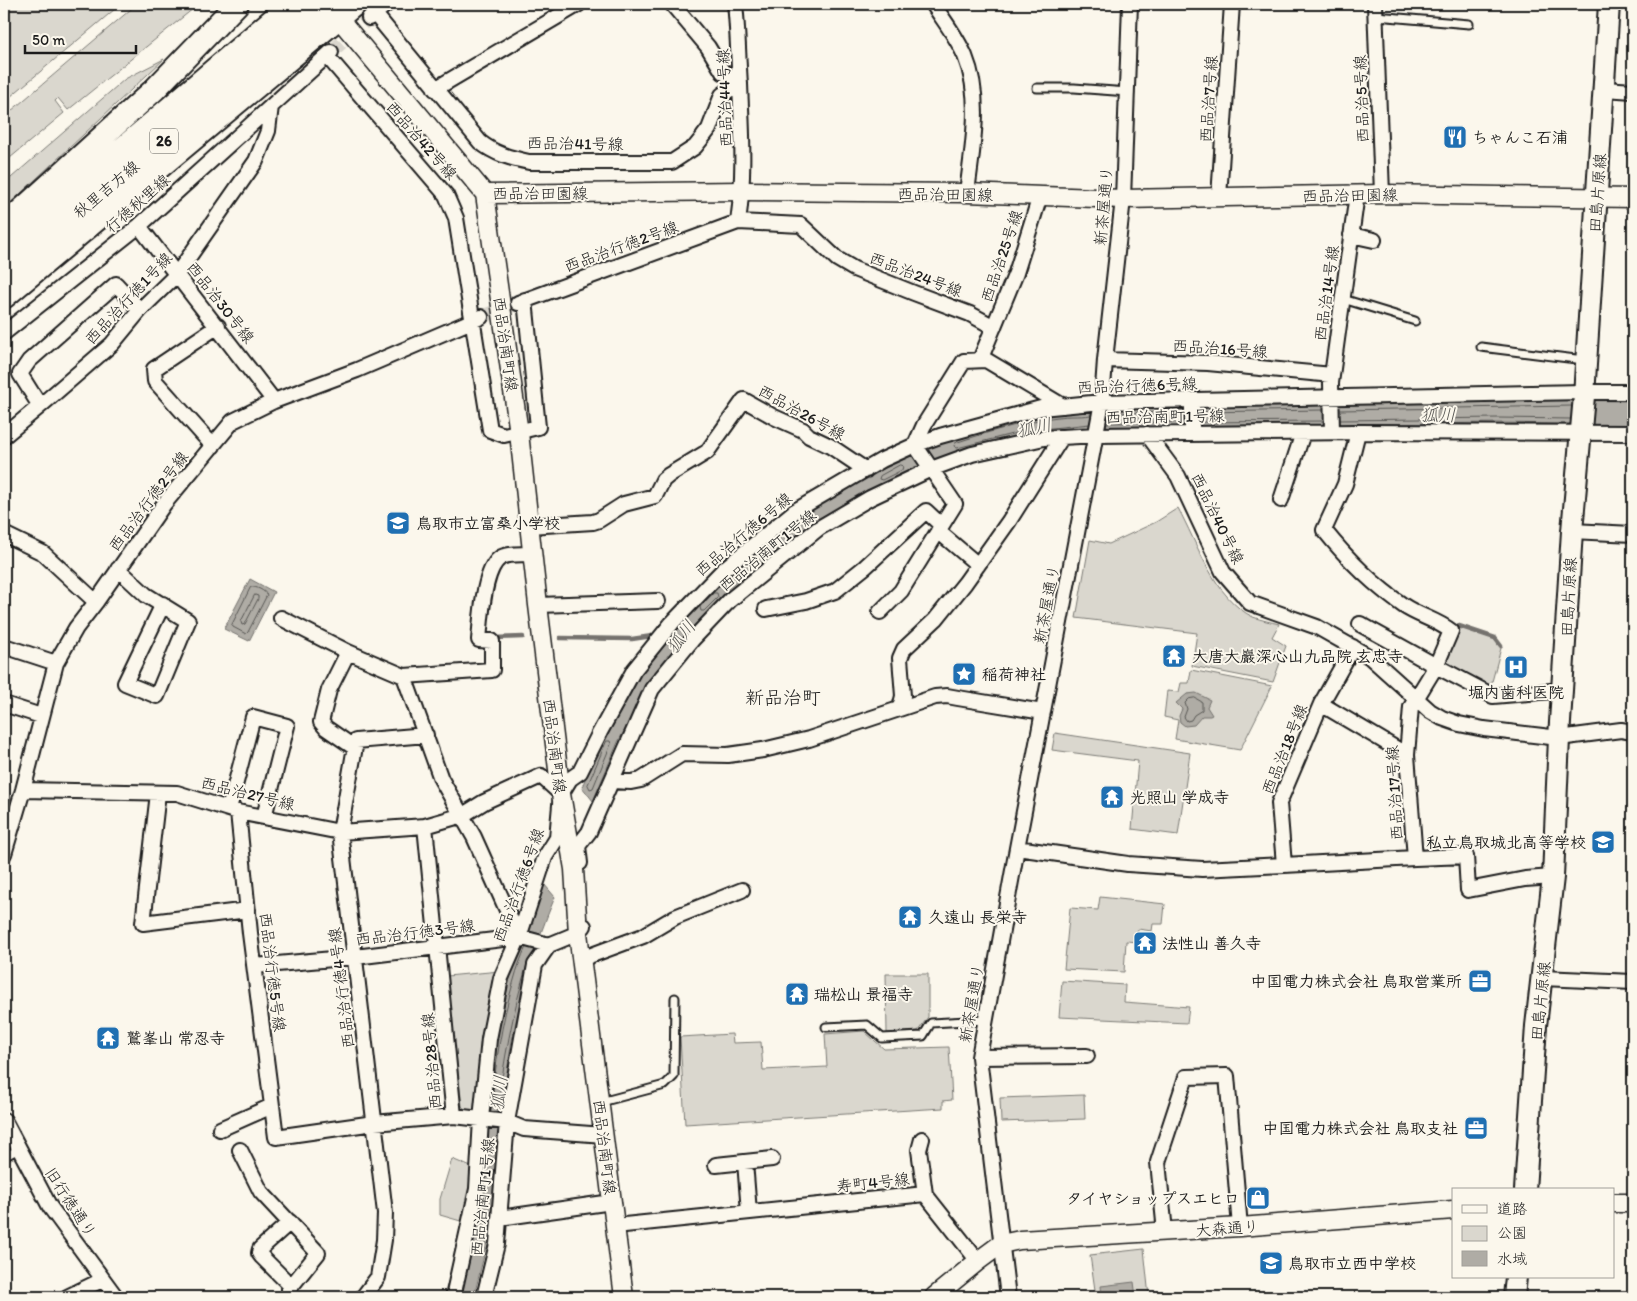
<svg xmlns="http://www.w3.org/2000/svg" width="1637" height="1301" viewBox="0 0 1637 1301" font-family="Itim,'Klee One',sans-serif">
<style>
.green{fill:#dad7ce;stroke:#7b7a75}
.water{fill:#afaca5;stroke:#74726e}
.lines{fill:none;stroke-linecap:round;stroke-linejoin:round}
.shore{stroke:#575653;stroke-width:1}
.stream{stroke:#74726e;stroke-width:4.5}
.minor-tunnel{stroke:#dad6cd;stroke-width:14;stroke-dasharray:14 7;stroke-linecap:butt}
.service-casing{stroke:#1c1c1c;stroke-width:11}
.minor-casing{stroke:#1c1c1c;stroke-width:18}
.tertiary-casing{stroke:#1c1c1c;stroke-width:21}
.secondary-casing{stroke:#1c1c1c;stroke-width:24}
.primary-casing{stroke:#1c1c1c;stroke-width:26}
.service{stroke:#fbf7ec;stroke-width:7}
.minor{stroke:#fbf7ec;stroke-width:14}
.tertiary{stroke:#fbf7ec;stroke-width:18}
.secondary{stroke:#fbf7ec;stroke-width:20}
.primary{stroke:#fbf7ec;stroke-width:22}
.labels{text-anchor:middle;stroke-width:4;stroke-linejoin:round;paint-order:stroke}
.shield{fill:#fbf7ec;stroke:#5f5e5a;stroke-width:1}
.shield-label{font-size:15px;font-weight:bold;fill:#1c1c1c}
.street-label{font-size:16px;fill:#1c1c1c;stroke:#fbf7ec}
.poi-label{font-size:16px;font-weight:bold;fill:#1c1c1c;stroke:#fbf7ec;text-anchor:start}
.water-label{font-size:18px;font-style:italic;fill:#575653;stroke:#fbf7ec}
.quarter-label{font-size:19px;fill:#1c1c1c;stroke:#fbf7ec}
</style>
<rect width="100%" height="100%" fill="#fbf7ec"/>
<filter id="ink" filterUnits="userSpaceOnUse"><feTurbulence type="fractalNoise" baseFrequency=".02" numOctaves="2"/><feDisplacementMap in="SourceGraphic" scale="10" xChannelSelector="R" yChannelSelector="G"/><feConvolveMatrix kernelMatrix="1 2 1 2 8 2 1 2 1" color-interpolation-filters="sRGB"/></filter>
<g filter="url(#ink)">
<path class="green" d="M4,4H121L4,102Z
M137,4H199L68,110L58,98L55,101L64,113L4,163V117Z
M164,59L4,209V184L125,79Z
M1178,508C1197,543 1215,599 1253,617C1261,620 1271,622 1279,624L1272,637L1286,646L1273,682L1192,666L1197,633L1076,618L1090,540L1109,544L1156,522Z
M1459,627L1494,639L1501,648L1490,689L1443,663L1442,661Z
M1191,670L1272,686L1240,750L1175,739L1178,720L1164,717L1167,691L1179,692L1181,683H1189Z
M1055,733L1190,753L1178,835L1132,829L1138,761L1052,750Z
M1100,897L1165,904L1163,924H1153L1152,931L1138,929L1137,942L1126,941L1124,972L1064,969L1070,908L1098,910Z
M500,971L481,1049L475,1110L467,1112L462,1106L447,976Z
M886,974H928V1017L918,1031L887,1033Z
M1062,981L1125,985L1124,1002L1189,1007L1187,1023L1059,1017Z
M864,1031L884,1049L949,1047L952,1100L943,1101V1108L685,1124L680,1037L732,1034L733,1043L761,1042L763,1070L827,1067L825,1034Z
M1084,1095L1085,1119L1001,1122L1000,1098Z
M452,1159L471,1167L468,1201L464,1222L440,1215V1199Z
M1144,1249L1149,1297H1096L1090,1255Z"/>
<path class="water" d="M1545,400L1633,401V425L1498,423L1111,427L1082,429L1002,441L804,531L738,583L714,607L646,692L618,742L593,801L582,787C588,772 594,757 601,742C620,702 646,663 675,628C697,601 724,578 751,556C764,545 778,532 792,522C882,462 969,425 1077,410L1078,412L1111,408Z
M250,579L274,592L249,641L224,629Z
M1196,693L1210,700L1207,707L1212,715L1210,716H1202L1194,725L1185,726L1180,722L1179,716L1182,709L1176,703L1187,694Z
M544,884L555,897C535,944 520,996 511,1046C501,1105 499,1164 490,1223C487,1248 479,1273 474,1297H460L475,1232L482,1192L495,1040L511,974Z
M1134,1282L1136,1297H1102L1101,1286Z"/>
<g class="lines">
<path class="shore" d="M1340,410L1572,406
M1200,412L1323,410
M1108,413L1184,412
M1340,420L1498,418L1571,419
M1200,422L1324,421
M1106,423L1184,422
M1090,424L1024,431L957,448L954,446L955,443C988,432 1037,417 1072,416C1078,416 1085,416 1091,415
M900,465L903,466L902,470L882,480L879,479L880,476Z
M251,587C256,586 265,591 267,595L248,632L246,634L233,627L232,625Z
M714,593H717L718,597L704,611H701L700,607Z
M255,595L258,596V599L245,624L242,625L241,622Z
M1195,698L1202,702V710L1194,715L1191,720L1187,721L1184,717L1187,709L1185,703L1189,699Z
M607,741H610L611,744L593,788L590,789L588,785Z
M491,1112C495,1067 501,1023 514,980C517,969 521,957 526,947
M497,1113C504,1060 512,1015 527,964"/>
<path class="stream" d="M1459,626L1495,638L1501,646
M494,638L523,637
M560,638L632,639L652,636"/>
<path class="minor-tunnel" d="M331,52L369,18
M481,317L517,303"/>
<g class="service-casing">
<path id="service" d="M1376,16L1469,24
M1037,88H1074L1128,92
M1343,299L1415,321
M1481,347L1584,360
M826,1027L867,1025L882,1038L923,1036L931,1023L985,1020
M601,1102L665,1085L674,1076L675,998
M4,1157L19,1149"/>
</g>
<g class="minor-casing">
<path id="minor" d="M735,4C738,31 738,57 740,84C742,133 745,173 738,222L801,225L837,259L854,269L914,293L970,314L994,327
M933,4C944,21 957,37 965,56C983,100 972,148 967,193
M1375,4L1382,194
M375,14L480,142C495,154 510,158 529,162H672L695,147L703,137L709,129L722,95L739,83L723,72L708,47L672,4
M369,18L387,4
M327,56L446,195L456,218L490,430L504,435L538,427L525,300
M435,89L579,4
M1605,89L1633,91
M1219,197L1232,4
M139,226L274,401
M1351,235L1374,240
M518,303L738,222
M4,333L139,226L331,52
M980,360L1016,273L1040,196
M1105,360L1208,363L1332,375
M40,406L20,374L29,361L116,284L140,310
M1332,432L1331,383L1357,194
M1358,432L1345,484L1324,530C1348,560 1372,584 1404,606C1419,616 1437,620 1451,631L1436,666L1360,624
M1192,433V400
M1147,434L1178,476L1223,572L1250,603L1317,627L1370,657L1430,711L1442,718L1459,724L1484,729L1559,738L1621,730L1633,732
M4,436L40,406L112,344L140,310L177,274L256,161L268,131L271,106
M915,445L924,425L964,361L986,360L1063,406
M213,446L155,381L154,369L218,326
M1281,500L1303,433
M529,526L593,522L599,520L624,504L655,496L663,480L669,475L707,452L744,400L774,417L803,430L809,436L830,446L866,470
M938,531L978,565
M1572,531L1633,534
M4,534L43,553L96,602
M531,554C523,555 507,553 500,558C483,570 481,620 479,640L492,641V670L404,676L441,779L474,837L519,937L549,945
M118,569L146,595L188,621L157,696L125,683L163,604
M538,605L658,601
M766,609L806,601L835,591L865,567L926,511L942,526
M880,612L901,591L955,504L915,445
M281,618L348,652L329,690L321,722L326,728L355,748
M4,646L56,663
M348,652L404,676
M4,704L41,716
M1321,704L1353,647
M900,708L903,696L900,658L904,649L936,619L965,583L1009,521L1062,437
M1407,755L1321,704L1279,803L1284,865L1415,858
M612,781L631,782L641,780L682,754L728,755L763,750L809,739L935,697L947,696L958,698L1043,712
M23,790L177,793L238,812L340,832L425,826L463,815L484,802L541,776L561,794
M158,793L143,923L248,910
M229,809L253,717L287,726L264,817
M238,812L250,933L276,1137L374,1123L454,1116L425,826
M1017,848L1128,864L1202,869L1284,865
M4,854L23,790L56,663L76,628L96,602L164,504L233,421L274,401L357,370L481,317
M580,863L578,846L589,832L652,689L692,640L730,600L819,528L870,498L931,469L972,454L1044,438L1097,435L1358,432L1633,433
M1553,877L1525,879L1468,890L1466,856L1415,858L1407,755L1411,707L1436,666L1493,696L1563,690
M581,959L643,936L675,917L742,890
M255,966L355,957L519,937
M1542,978L1633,982
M979,1057L1087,1056
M454,1116L507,1122L524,1129L604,1135
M4,1120L50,1207L116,1297
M220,1129L272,1106
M922,1139L919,1150L925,1194
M240,1150L261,1192L318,1253L289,1289L290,1297
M745,1162L749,1212
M716,1165L772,1159
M499,1218L612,1202
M290,1222L260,1249L259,1253L262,1257L291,1286
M615,1226L925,1194L978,1261
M1165,1232L1158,1162L1186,1077L1227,1076L1240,1227
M67,1297L102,1280
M363,1297L378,1277L384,1240L385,1213L340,832L356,741L426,735
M453,1297L477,1189L481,1119L489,1039L501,978L519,937L545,857L557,838L561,794L570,779L580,772L600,732L634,670L672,623L723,570L795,511L882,460L915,445L940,436L1041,408L1102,402L1584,392H1633
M484,1297L497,1244L507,1122L535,965L549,945L578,933L584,926
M1008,1297L979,1057L1017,848L1102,402L1105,360L1123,199L1130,4"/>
</g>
<g class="tertiary-casing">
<path id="tertiary" d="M331,9L485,194L742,191L967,193L1123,199L1382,194L1633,198
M485,194L519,433L538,605L561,794L574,869L578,933L624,1297
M1613,1203H1633
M934,1297L978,1261L1001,1244L1020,1240L1240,1227L1453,1210"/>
</g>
<g class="secondary-casing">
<path id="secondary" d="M1525,1190L1536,1026L1553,877L1559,738L1572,531L1584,396L1609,4
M1514,1297L1516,1277"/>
</g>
<g class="primary-casing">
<path id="primary" d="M4,226L154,90L237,4
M4,250L291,4
M4,275L175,131L321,4
M4,297L355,4"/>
</g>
<use href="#service" class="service"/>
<use href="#minor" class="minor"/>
<use href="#tertiary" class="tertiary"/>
<use href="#secondary" class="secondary"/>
<use href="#primary" class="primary"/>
</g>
</g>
<defs>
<g id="restaurant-square" transform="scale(1.25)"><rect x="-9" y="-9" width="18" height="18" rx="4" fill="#1f6fb2" stroke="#fbf7ec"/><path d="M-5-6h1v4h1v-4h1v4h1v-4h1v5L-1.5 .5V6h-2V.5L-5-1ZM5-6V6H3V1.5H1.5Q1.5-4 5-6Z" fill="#fff"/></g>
<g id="school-square" transform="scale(1.25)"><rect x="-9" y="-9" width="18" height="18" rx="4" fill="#1f6fb2" stroke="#fbf7ec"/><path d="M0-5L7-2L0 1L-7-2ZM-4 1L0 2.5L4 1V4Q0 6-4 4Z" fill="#fff"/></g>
<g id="temple-square" transform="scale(1.25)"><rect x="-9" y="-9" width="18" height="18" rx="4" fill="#1f6fb2" stroke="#fbf7ec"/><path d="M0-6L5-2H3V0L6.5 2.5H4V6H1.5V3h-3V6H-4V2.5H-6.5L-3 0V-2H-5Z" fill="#fff"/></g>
<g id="hospital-square" transform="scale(1.25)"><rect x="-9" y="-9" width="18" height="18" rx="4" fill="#1f6fb2" stroke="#fbf7ec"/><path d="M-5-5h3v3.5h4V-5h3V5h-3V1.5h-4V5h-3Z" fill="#fff"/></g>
<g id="sight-square" transform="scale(1.25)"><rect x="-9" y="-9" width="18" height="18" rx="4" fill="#1f6fb2" stroke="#fbf7ec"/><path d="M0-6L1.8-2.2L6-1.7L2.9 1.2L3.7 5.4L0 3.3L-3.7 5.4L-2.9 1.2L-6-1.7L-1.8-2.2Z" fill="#fff"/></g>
<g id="office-square" transform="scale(1.25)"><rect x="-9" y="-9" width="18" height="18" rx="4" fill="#1f6fb2" stroke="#fbf7ec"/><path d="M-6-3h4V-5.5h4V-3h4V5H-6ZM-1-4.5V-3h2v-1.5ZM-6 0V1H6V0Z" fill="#fff"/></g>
<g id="shop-square" transform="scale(1.25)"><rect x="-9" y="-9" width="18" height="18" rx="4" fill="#1f6fb2" stroke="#fbf7ec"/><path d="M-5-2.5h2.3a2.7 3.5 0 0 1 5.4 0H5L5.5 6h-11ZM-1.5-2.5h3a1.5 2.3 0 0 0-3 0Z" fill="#fff"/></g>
</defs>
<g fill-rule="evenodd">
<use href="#restaurant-square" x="1455" y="137"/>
<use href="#school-square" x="398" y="523"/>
<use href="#temple-square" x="1174" y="656"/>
<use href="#hospital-square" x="1516" y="667"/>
<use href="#sight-square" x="964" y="674"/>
<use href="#temple-square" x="1112" y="797"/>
<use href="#school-square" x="1603" y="842"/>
<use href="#temple-square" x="910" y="917"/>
<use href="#temple-square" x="1145" y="943"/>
<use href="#office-square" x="1480" y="981"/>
<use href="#temple-square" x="797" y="994"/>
<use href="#temple-square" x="108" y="1038"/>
<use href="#office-square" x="1476" y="1128"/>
<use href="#shop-square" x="1258" y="1198"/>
<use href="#school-square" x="1271" y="1263"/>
</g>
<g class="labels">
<rect class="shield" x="150" y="128.5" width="28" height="25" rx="4"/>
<g class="shield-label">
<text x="164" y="146">26</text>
</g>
<g class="street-label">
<text transform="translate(724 98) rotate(-92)" y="6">西品治44号線</text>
<text transform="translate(1208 99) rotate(-86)" y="6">西品治7号線</text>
<text transform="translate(1361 99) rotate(-92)" y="6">西品治5号線</text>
<text transform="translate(422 140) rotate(49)" y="6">西品治42号線</text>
<text transform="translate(575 143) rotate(1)" y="6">西品治41号線</text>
<text transform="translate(106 189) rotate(-40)" y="6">秋里吉方線</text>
<text x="540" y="199">西品治田園線</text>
<text transform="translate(1597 193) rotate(-86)" y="6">田島片原線</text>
<text transform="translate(945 194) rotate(1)" y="6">西品治田園線</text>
<text transform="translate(1350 195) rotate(-1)" y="6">西品治田園線</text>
<text transform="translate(137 203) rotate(-41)" y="6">行徳秋里線</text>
<text transform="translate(1103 206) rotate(-85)" y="6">新茶屋通り</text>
<text transform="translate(621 246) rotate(-20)" y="6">西品治行徳2号線</text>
<text transform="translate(1001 256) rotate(-71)" y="6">西品治25号線</text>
<text transform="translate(916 274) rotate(21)" y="6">西品治24号線</text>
<text transform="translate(1326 293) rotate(-82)" y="6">西品治14号線</text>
<text transform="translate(128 298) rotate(-47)" y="6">西品治行徳1号線</text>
<text transform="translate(221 302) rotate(52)" y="6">西品治30号線</text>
<text transform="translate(506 344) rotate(82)" y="6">西品治南町線</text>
<text transform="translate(1220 348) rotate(4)" y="6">西品治16号線</text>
<text transform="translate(1137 385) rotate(-2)" y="6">西品治行徳6号線</text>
<text transform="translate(802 412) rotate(29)" y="6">西品治26号線</text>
<text transform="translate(1165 416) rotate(-1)" y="6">西品治南町1号線</text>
<text transform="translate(148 501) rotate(-53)" y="6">西品治行徳2号線</text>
<text transform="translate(1218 518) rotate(64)" y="6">西品治40号線</text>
<text transform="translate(743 534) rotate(-40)" y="6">西品治行徳6号線</text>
<text transform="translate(767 550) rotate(-39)" y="6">西品治南町1号線</text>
<text transform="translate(1568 597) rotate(-87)" y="6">田島片原線</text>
<text transform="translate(1046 604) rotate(-79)" y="6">新茶屋通り</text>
<text transform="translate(555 746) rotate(83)" y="6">西品治南町線</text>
<text transform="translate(1284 749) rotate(-68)" y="6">西品治18号線</text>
<text transform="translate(248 793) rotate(14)" y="6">西品治27号線</text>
<text transform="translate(1394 793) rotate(-93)" y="6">西品治17号線</text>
<text transform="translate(518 885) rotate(-70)" y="6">西品治行徳6号線</text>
<text transform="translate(415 932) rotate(-7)" y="6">西品治行徳3号線</text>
<text transform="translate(273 972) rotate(83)" y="6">西品治行徳5号線</text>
<text transform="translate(341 988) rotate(-97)" y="6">西品治行徳4号線</text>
<text transform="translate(1540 1001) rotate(-84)" y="6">田島片原線</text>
<text transform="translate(971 1003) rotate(-80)" y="6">新茶屋通り</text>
<text transform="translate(431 1061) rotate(-95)" y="6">西品治28号線</text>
<text transform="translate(605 1147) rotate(83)" y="6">西品治南町線</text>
<text transform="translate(873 1182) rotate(-6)" y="6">寿町4号線</text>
<text transform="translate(482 1197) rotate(-84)" y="6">西品治南町1号線</text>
<text transform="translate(71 1202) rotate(57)" y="6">旧行徳通り</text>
<text transform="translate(1227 1228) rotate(-4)" y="6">大森通り</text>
</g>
<g class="poi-label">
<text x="1472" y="143">ちゃんこ石浦</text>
<text x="416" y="529">鳥取市立富桑小学校</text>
<text x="1192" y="662">大唐大巖深心山九品院 玄忠寺</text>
<text x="982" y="680">稲荷神社</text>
<text x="1516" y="698" text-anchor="middle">堀内歯科医院</text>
<text x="1130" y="803">光照山 学成寺</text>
<text x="1586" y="848" text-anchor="end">私立鳥取城北高等学校</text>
<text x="928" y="923">久遠山 長栄寺</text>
<text x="1162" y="949">法性山 善久寺</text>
<text x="1462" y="987" text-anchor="end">中国電力株式会社 鳥取営業所</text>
<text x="814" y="1000">瑞松山 景福寺</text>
<text x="126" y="1044">鷲峯山 常忍寺</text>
<text x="1458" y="1134" text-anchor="end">中国電力株式会社 鳥取支社</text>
<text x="1240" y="1204" text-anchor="end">タイヤショップスエヒロ</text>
<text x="1288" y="1269">鳥取市立西中学校</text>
</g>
<g class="water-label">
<text x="1438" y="421">狐川</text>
<text transform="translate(1034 428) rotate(-12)" y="6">狐川</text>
<text transform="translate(681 637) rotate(-53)" y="6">狐川</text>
<text transform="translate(499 1093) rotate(-84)" y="6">狐川</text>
</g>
<g class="quarter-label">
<text x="783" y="704">新品治町</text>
</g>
</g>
<rect width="1637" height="1301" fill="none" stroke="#fbf7ec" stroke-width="20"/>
<rect x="10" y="10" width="1617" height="1281" fill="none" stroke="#1c1c1c" stroke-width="2" filter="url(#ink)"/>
<rect x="1452" y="1188" width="162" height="90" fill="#fbf7ec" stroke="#a29f99"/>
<rect x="1462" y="1205" width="25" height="8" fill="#fbf7ec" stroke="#a29f99"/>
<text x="1497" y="1214" font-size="15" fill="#1c1c1c">道路</text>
<rect x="1462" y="1226" width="25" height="15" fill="#dad7ce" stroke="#a29f99"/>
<text x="1497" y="1238" font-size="15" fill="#1c1c1c">公園</text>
<rect x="1462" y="1251" width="25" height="15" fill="#afaca5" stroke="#a29f99"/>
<text x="1497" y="1264" font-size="15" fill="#1c1c1c">水域</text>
<path d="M25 45v8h111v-8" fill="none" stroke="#1c1c1c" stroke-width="2.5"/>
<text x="32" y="45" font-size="15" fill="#1c1c1c" stroke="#fbf7ec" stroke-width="4" paint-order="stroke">50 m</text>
</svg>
